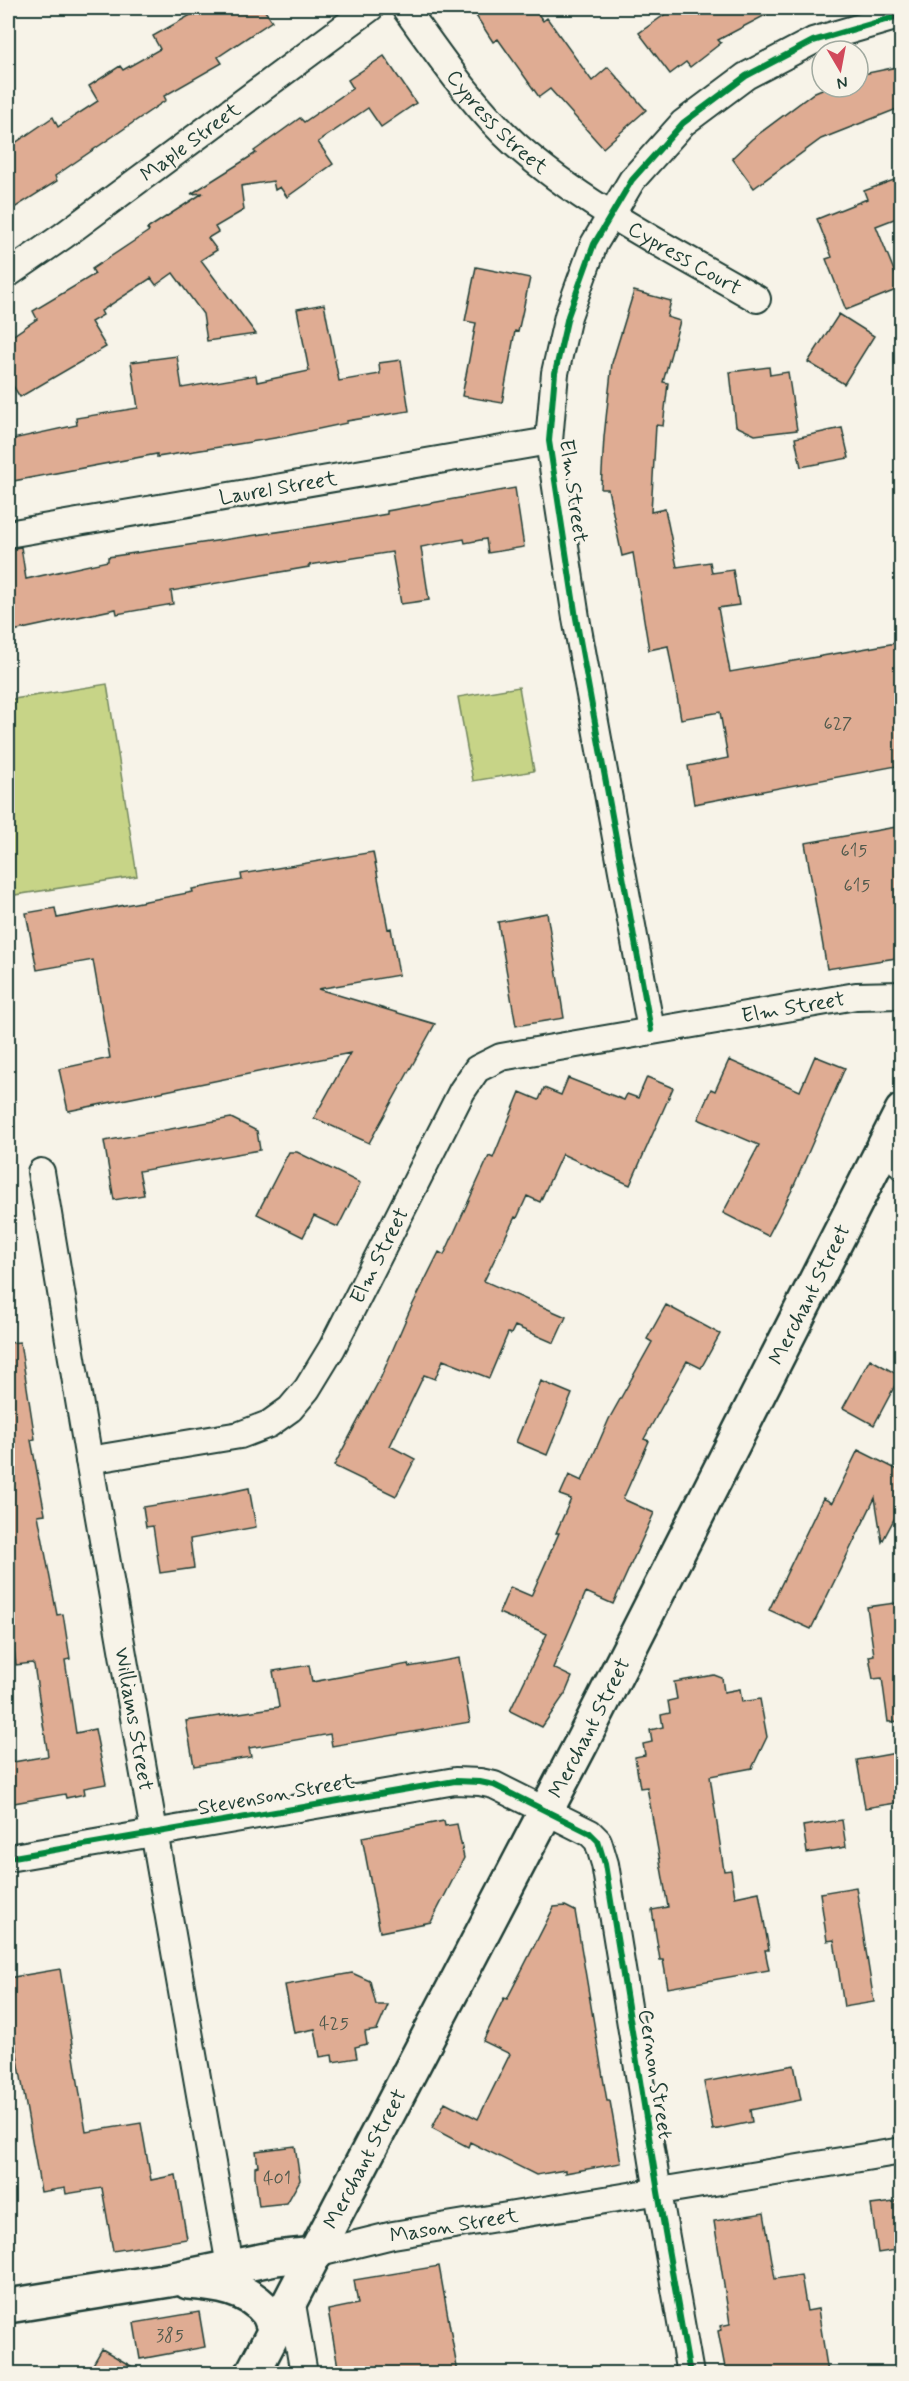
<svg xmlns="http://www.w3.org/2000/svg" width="909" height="2381" viewBox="0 0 909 2381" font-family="Mynerve,sans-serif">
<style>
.green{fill:#c7d487;stroke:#73885e;stroke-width:1.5}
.building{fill:#dfac93;stroke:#1f3d34;stroke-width:1.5}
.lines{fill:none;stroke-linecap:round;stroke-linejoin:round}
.street-casing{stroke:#1f3d34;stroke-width:30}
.secondary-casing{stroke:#1f3d34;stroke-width:38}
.street{stroke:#f7f3e8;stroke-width:26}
.secondary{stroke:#f7f3e8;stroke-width:33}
.cycleway-casing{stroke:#f7f3e8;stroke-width:10}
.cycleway{stroke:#00873e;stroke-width:6}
.labels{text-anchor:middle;stroke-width:6;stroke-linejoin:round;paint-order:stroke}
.number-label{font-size:18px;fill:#4f594c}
.street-label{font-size:21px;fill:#1f3d34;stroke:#f7f3e8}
</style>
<rect width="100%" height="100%" fill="#f7f3e8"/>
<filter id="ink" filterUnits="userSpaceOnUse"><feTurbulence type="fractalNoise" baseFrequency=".0167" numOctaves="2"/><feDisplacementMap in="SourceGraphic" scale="12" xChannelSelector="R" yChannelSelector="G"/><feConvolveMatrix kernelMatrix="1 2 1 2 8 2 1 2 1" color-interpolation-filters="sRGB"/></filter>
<g filter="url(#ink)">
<path class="green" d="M107,684L137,876L8,896V700Z
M519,687L534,771L473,781L458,697Z"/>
<path class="building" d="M203,8H263L272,21L218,57L222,63L164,96L166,100L55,176L57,181L8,212V148L53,117L58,127L98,101L89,86L120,66L123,70L160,49L153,36Z
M471,8H534L543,21L547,18L592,81L608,67L646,110L603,148L550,89L539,97L498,39L493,42Z
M674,8H779L718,40L721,43L690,67L686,62L670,74L639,33Z
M384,56L416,103L381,127L368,108L318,142L333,164L287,197L280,187L275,190L273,181L241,186L244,210L215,227L218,232L208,238L217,250L201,260L256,334L207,341L203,314L173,273L156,285L151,278L101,311L103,315L91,322L106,347L20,397L8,378V339L37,319L33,311L95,274L92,269L149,231L147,229L203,193L191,194L256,153L254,151L300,118L304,122L353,88L348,80Z
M902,66V107L821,139L754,188L732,158L752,139L815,92L827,87H858V75Z
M902,177V216L876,226L901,288L846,310L826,259L832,257L817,219L867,199L864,191Z
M476,267L530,278L518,332L515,331L502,403L462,396L476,323L465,321Z
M634,291L671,301L667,317L680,321L663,382L668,383L663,426L656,425L651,512L665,509L677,567L710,562L712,573L733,570L739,605L718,608L730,672L902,642V765L694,804L688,766L728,758L720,712L681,719L668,646L649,650L633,553L622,556L608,489H601L604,437L612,363Z
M324,304L339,381L380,374L379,363L401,360L409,411L347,421V423L281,437L157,457V454L8,482V440L77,425L76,418L138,408L131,362L177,356L182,388L256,375L257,382L309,371L297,309Z
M839,314L874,336L844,384L808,362Z
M769,367L770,375L788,372L797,430L755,435L736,426L730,372Z
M842,428L849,458L801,467L795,438Z
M515,488L524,547L488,553L486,539L465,543L464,539L421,547L429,600L401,604L392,552L309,565V567L171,591L173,604L117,614L116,609L8,632V549L21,547L26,579L108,561V557L317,526L387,514V511Z
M902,826V957L827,969L805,843Z
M373,852L388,929L391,928L399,975L318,989L435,1024L369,1143L314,1118L350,1053L68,1111L59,1069L110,1058L93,960L37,970L26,913L55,908L57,918L193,892L192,889L242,880L241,874Z
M547,913L564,1018L516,1026L498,922Z
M815,1056L845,1068L792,1190L768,1236L723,1213L759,1145L698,1119L711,1089L715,1091L729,1060L800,1091Z
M647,1077L673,1088L630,1185L562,1154L540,1202L527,1196L517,1218L515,1217L484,1281L566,1317L554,1343L515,1326L511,1334L508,1333L489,1378L443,1360L435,1379L424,1375L390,1446L415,1459L396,1496L334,1466L381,1377L409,1312L439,1252L444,1255L489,1156L493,1158L520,1092L539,1100L544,1088L561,1095L568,1078L624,1100L627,1094L638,1098Z
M231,1118L257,1131L260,1150L139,1171L144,1195L114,1200L104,1141Z
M289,1152H297L360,1183L338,1227L314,1216L303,1237L257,1214Z
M666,1305L720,1334L701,1368L687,1361L644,1439L649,1441L623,1499L654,1513L613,1604L586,1592L553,1668L572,1677L565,1694L542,1727L510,1711L547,1634L499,1613L510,1587L531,1596L559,1533H556L571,1499L560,1495L569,1475L582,1481L609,1419L652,1342L647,1339Z
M20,1342L35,1439L31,1440L45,1514L38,1515L57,1615L63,1614L70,1659L65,1660L76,1733L95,1729L106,1784L84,1788L85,1794L66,1798L65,1794L8,1804V1763L48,1756L34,1665L32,1663L16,1665L8,1601V1343Z
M870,1359L900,1376L874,1425L843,1408Z
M541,1381L572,1394L547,1455L516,1442Z
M858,1450L902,1472V1504L882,1542L875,1498L811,1629L769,1610L823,1498L832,1503Z
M249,1488L256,1527L190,1539L194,1568L160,1573L153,1526L146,1527L143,1507L206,1497Z
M902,1602V1721L888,1722L882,1678L873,1679L869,1656L874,1655L867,1607Z
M459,1658L470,1722L332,1746L330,1734L249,1748L251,1757L194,1766L186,1721L279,1707L273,1671L309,1665L312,1682L408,1664L409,1667Z
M714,1675L722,1678L724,1692L740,1689L742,1702L760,1699L767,1737L752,1768L710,1776L724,1871L731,1870L735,1897L759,1892L769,1950H765L769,1970L668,1988L663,1960H660L652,1910L668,1907L647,1787L640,1788L635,1757L645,1755L643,1744L652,1742L650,1730L663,1727L661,1715L670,1713L668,1701L677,1699L674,1682Z
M902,1752V1802L865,1808L857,1760Z
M842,1820L846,1847L807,1853L803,1826Z
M444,1821L445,1826L457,1824L464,1858L431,1922L380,1932L362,1837Z
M856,1887L874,2002L844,2007L834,1940L827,1941L820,1893Z
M565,1906L575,1911L607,2101H610L621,2163L565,2173V2170L536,2175L470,2142L468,2147L432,2128L445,2102L478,2119L510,2054L483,2041L504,1998L507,1999L554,1907Z
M60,1969L86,2132L141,2123L151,2180L176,2175L187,2239L113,2251L102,2188L66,2194L65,2188L41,2192L8,2002V1978Z
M352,1973L370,1981L376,2005H388L377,2030L365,2032L367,2044L355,2047L357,2058L333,2062L332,2055L320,2057L315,2029L294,2033L285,1985Z
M794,2065L801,2100L750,2110L752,2122L713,2130L704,2082Z
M295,2146L300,2180L287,2203L259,2206L255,2176V2167L258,2166L256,2151Z
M902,2201V2249L878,2253L871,2205Z
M764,2213L775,2279L801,2275L807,2311L818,2309L828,2373H726L718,2331L721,2330L720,2326L730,2324L714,2221Z
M439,2266L458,2373H339L328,2310L358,2304L354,2280Z
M199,2312L205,2347L140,2359L134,2323Z
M102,2349L143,2373H88Z"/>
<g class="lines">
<g class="street-casing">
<g id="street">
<path id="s1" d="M405,8C439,55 472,105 516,145C587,208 675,251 757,299"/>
<path id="s2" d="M8,274L63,236L370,8"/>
<path id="s3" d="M8,534L549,441"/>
<path d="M651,1030L576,618L549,441L555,373L568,316L594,244L632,180L683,123L746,76L813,41L902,15"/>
<path d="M887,1138L902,1166"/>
<path id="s4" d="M41,1172L89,1460L230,2266"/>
<path id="s5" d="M89,1460L240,1435L269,1424L290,1409L307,1389L332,1348L462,1091L477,1069L501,1057L856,996L902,995"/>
<path d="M8,1858L455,1781L480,1782L494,1785L590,1833L598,1841L605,1864L658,2192L690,2374"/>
<path id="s6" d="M316,2254L393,2235L902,2151"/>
<path d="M291,2298L304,2374"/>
</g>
</g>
<g class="secondary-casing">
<g id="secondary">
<path d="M188,2282C216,2284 248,2288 267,2312C271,2317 272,2324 275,2330"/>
<path d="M8,2306L169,2280L275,2258L316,2254"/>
<path id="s7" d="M252,2374L582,1742L902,1111"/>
</g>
</g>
<use href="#street" class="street"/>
<use href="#secondary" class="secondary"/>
<g class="cycleway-casing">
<path id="cycleway" d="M651,1030L576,618L549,441L555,373L568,316L594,244L632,180L683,123L746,76L813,41L902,15
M8,1858L455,1781L480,1782L494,1785L590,1833L598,1841L605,1864L658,2192L690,2374"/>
</g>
<use href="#cycleway" class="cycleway"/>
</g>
</g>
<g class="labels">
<g class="number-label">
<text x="838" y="729">627</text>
<text x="854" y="856">615</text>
<text x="857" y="891">615</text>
<text x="334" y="2029">425</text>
<text x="277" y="2184">401</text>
<text x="170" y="2341">385</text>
</g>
<g class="street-label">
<text dy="7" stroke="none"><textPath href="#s1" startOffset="147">Cypress Street</textPath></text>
<text dy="7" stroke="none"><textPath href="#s2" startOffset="225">Maple Street</textPath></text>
<text dy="7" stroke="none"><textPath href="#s1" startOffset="380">Cypress Court</textPath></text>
<text dy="7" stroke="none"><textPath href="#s3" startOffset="274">Laurel Street</textPath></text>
<text transform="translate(574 491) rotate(82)" y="7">Elm Street</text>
<text dy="7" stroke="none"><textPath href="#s5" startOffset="922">Elm Street</textPath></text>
<text dy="7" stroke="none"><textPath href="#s5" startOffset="388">Elm Street</textPath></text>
<text dy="7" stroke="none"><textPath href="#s7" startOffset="1215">Merchant Street</textPath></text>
<text dy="7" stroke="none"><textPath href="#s4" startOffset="555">Williams Street</textPath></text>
<text dy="7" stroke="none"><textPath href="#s7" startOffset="729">Merchant Street</textPath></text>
<text transform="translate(276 1794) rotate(-10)" y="7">Stevenson Street</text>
<text transform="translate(656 2074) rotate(81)" y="7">Cernon Street</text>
<text dy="7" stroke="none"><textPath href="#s7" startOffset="243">Merchant Street</textPath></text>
<text dy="7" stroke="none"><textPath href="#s6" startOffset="141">Mason Street</textPath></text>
</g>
</g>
<rect width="909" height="2381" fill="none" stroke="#f7f3e8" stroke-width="30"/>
<rect x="15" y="15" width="879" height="2351" fill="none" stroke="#1f3d34" stroke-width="2" filter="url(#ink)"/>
<g transform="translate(840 69) rotate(170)"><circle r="28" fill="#f7f3e8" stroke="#a1aaa0" stroke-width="1.5"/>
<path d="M0-4.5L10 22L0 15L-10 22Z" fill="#d1495b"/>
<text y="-9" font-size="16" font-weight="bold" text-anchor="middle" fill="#1f3d34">N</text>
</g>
</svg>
